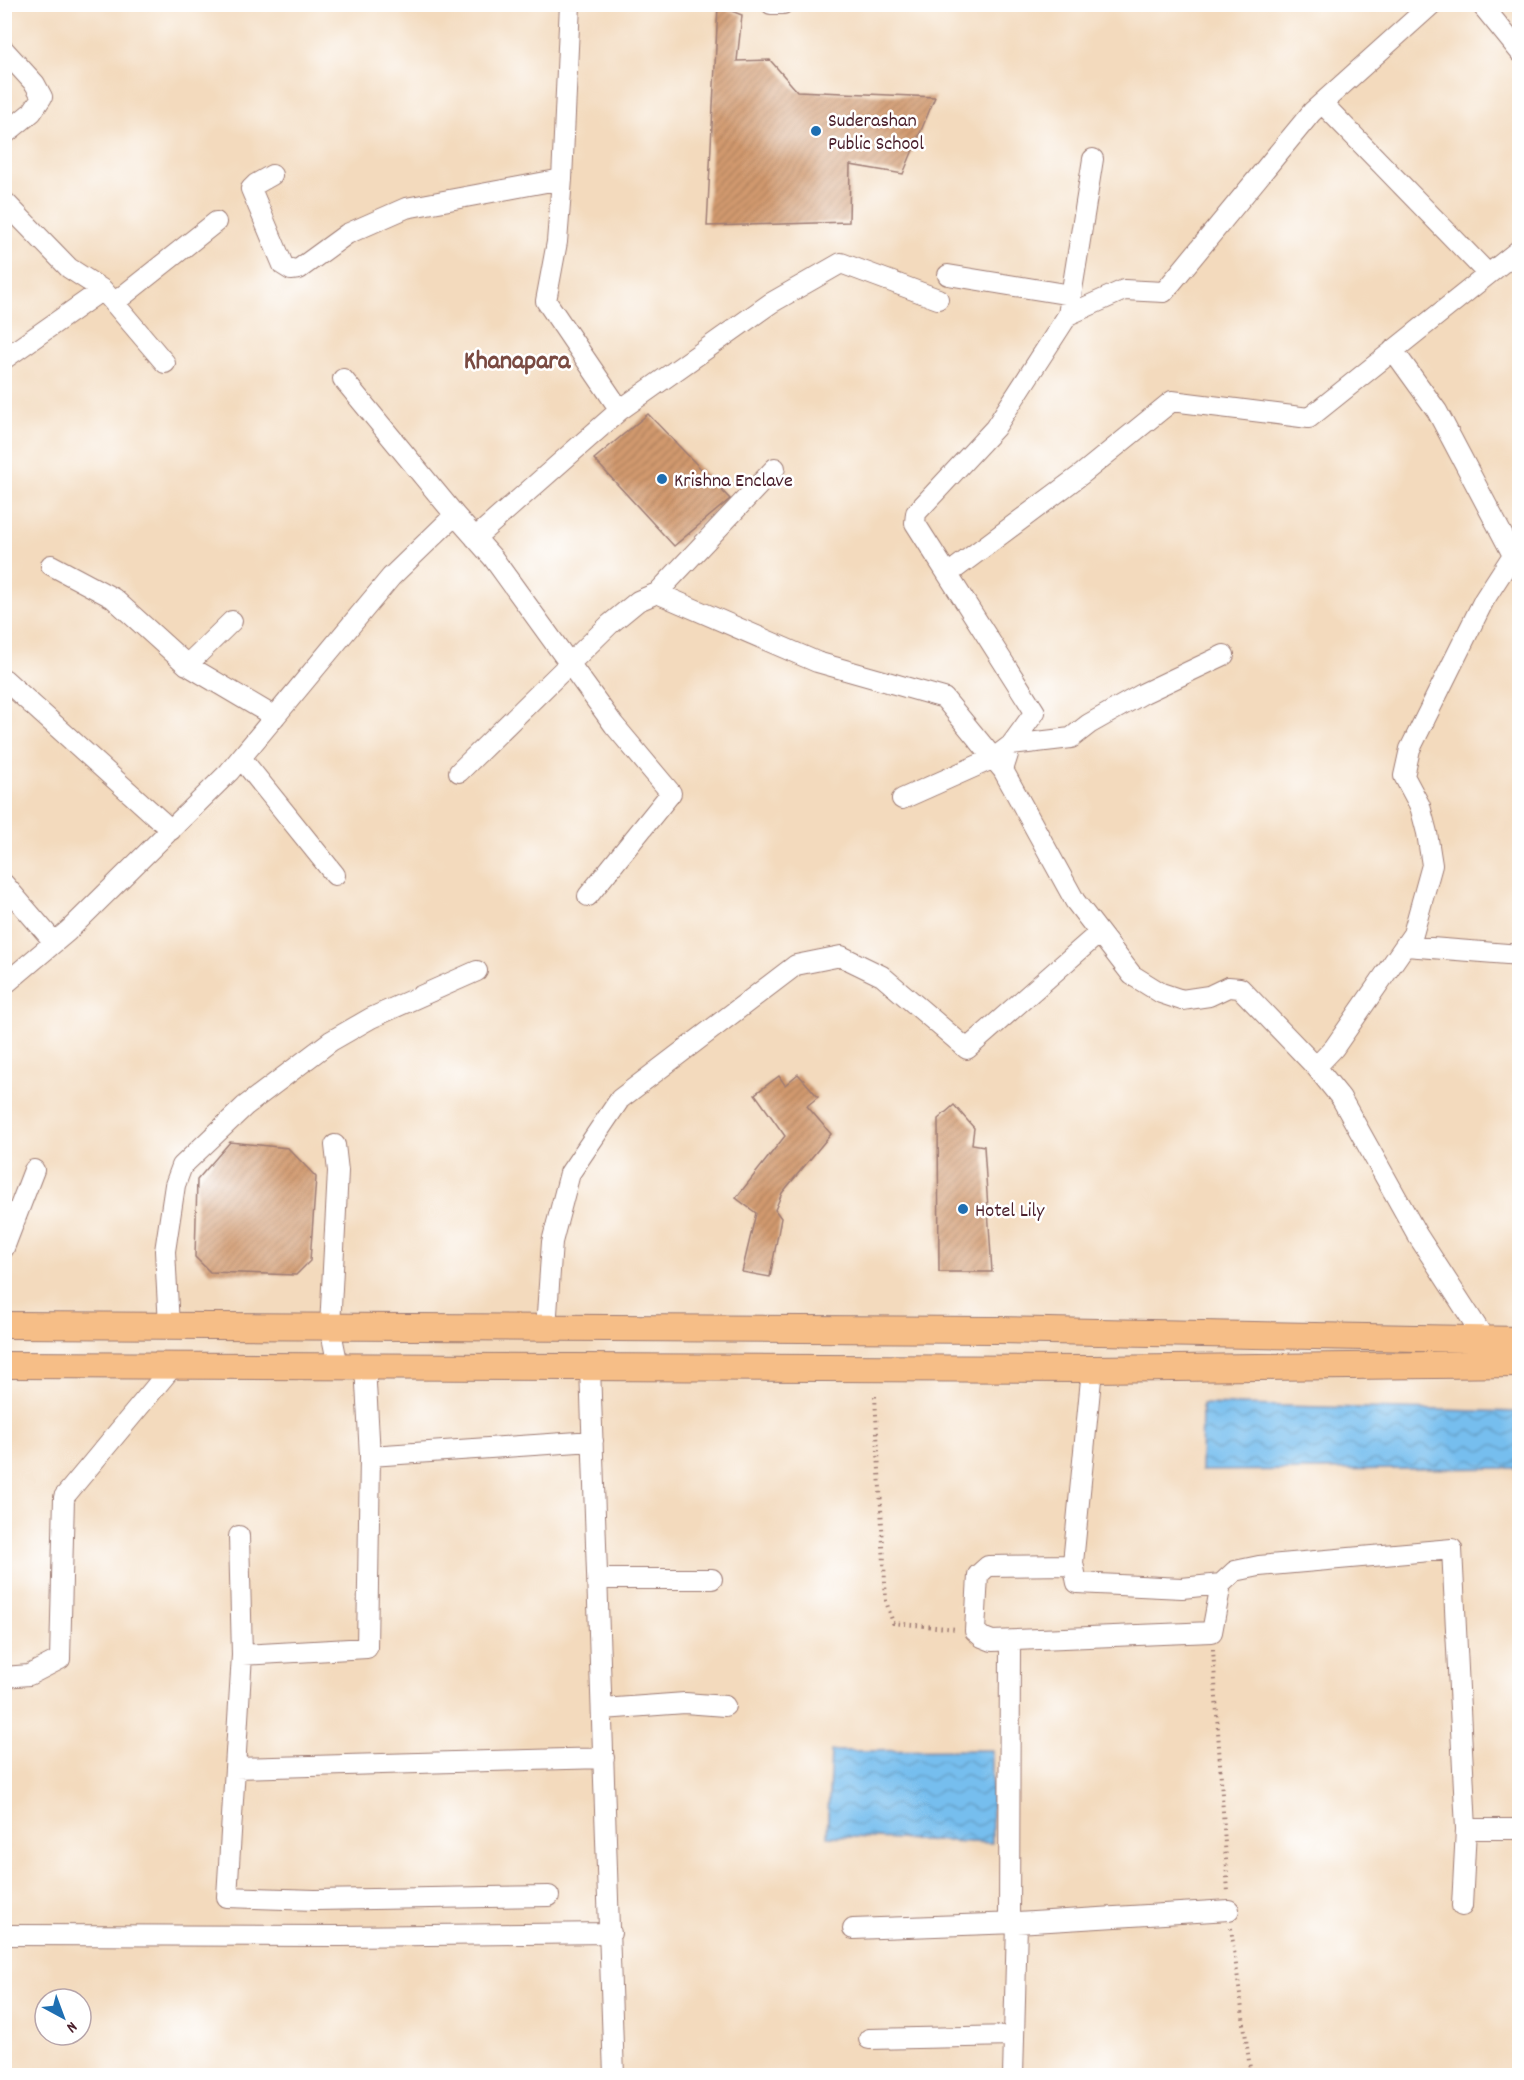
<svg xmlns="http://www.w3.org/2000/svg" width="1524" height="2080" viewBox="0 0 1524 2080" font-family="Dekko,sans-serif">
<style>
.water{fill:url(#water-waves);stroke:#606e8c;stroke-width:1.5}
.building{fill:url(#building-hatch)}
.lines{fill:none;stroke-linecap:round;stroke-linejoin:round}
.minor-casing{stroke:#9e7c74;stroke-width:22}
.major-casing{stroke:#9e7c74;stroke-width:28}
.path{stroke:#9e7c74;stroke-width:4;stroke-dasharray:1.5 4.5;stroke-linecap:butt}
.minor{stroke:#fff;stroke-width:20}
.major{stroke:#f6be87;stroke-width:26}
.poi-dot{fill:#1f6fb2;stroke:#fff;stroke-width:2}
.labels{text-anchor:middle;stroke-width:5;stroke-linejoin:round;paint-order:stroke}
.poi-label{font-size:20px;fill:#4a1f2b;stroke:#fff;text-anchor:start}
.district-label{font-size:26px;font-weight:bold;fill:#7a4a42;stroke:#fff}
</style>
<defs>
<pattern id="water-waves" width="16" height="10" patternUnits="userSpaceOnUse" patternTransform="scale(1.5)"><rect width="16" height="10" fill="#76beee"/><path d="M0 5q4-4 8 0t8 0" fill="none" stroke="#639ac1"/></pattern>
<pattern id="building-hatch" width="6" height="6" patternUnits="userSpaceOnUse" patternTransform="scale(1.5)"><rect width="6" height="6" fill="#d29a6e"/><path d="M-1 1l2-2M0 6l6-6M5 7l2-2" fill="none" stroke="#ac7d5b"/></pattern>
</defs>
<rect width="100%" height="100%" fill="#fff"/>
<filter id="ink" filterUnits="userSpaceOnUse"><feTurbulence type="fractalNoise" baseFrequency=".0167" numOctaves="2"/><feDisplacementMap in="SourceGraphic" scale="12" xChannelSelector="R" yChannelSelector="G"/><feConvolveMatrix kernelMatrix="1 2 1 2 8 2 1 2 1" color-interpolation-filters="sRGB"/></filter>
<filter id="wash" filterUnits="userSpaceOnUse"><feTurbulence type="fractalNoise" baseFrequency=".008" numOctaves="4" result="noise"/><feDisplacementMap in="SourceGraphic" scale="24" xChannelSelector="R" yChannelSelector="G"/><feGaussianBlur stdDeviation="1.35" result="paint"/><feColorMatrix in="noise" values="0 0 0 0 0 0 0 0 0 0 0 0 0 0 0 0 0 1.4 0 .05"/><feComposite in="paint" operator="in"/></filter>
<g filter="url(#wash)">
<rect width="100%" height="100%" fill="#f3dabd"/>
<path class="water" d="M1202,1404L1519,1412V1468L1201,1471Z
M992,1750V1843L827,1836L831,1751Z"/>
<g id="blocks">
<path class="building" d="M718,6L742,15L737,61L770,60L797,91L935,97L903,174L850,165L849,222L707,226Z
M648,414L730,499L674,546L594,459Z
M798,1074L818,1097L807,1106L831,1134L782,1193L775,1210L781,1218L770,1277L742,1272L756,1213L736,1198L785,1136L755,1094L779,1076L785,1085Z
M954,1105L974,1128L972,1144L984,1146L992,1272H939L938,1119Z
M230,1142L288,1148L316,1177L310,1261L296,1275L210,1272L195,1257L197,1180Z"/>
</g>
</g>
<g filter="url(#ink)">
<use href="#blocks" fill-opacity="0" stroke="#9e7c74" stroke-width="1.5"/>
<g class="lines">
<g class="minor-casing">
<path id="minor" d="M570,4L562,179L557,242L546,301L620,410
M771,4H783
M1481,4L1520,52
M4,50L35,84L42,97L32,112L4,135
M1322,103L1488,274
M1093,159L1068,315L995,428L916,513L915,523L1035,712L1011,745L1003,770L1075,901L1132,975L1161,993L1182,1000L1209,996L1228,987L1240,988L1316,1067
M272,175L256,184L251,189L283,265L291,270L299,269L347,234L406,208L562,179
M4,201L69,268L103,290L165,363
M948,275L1071,295
M114,303L216,222
M1068,315L1124,290L1164,292L1312,112L1432,4
M1393,350L1437,411L1513,555
M4,359L102,290
M343,379L455,515L493,558L614,725L671,793L588,896
M475,538L620,410L771,303L841,263L938,299
M51,565L113,598L187,665L275,717
M948,574L1082,474L1172,401L1309,418L1520,249
M657,593L817,662L944,698L1003,770
M187,665L232,621
M4,679L171,830
M241,758L335,875
M459,772L610,624L638,601L657,593L775,468
M902,799L994,758L1011,745L1071,738L1089,724L1144,693L1224,655
M4,884L54,942
M1406,946L1520,955
M4,985L68,931L229,772L391,577L455,515
M335,1145L338,1171L330,1327L338,1366
M4,1248L34,1170
M169,1326L165,1251L175,1185L182,1166L245,1106L331,1041L371,1018L477,971
M546,1328L552,1242L570,1173L620,1099L796,965L841,956L882,976L967,1049L1099,933
M1486,1341L1418,1236L1341,1098L1316,1067L1334,1048L1413,934L1432,865L1427,833L1420,806L1404,776L1410,749L1484,600L1513,555L1520,549
M365,1366L370,1456L593,1441
M590,1367L614,2076
M1092,1369L1073,1563L1069,1565L988,1566L978,1575L975,1631L982,1637L992,1641L1212,1632L1221,1584L1235,1571L1259,1566L1452,1549L1466,1829L1462,1906
M370,1456L367,1648L242,1655L227,1897L315,1900L549,1896
M239,1536L242,1655
M1073,1563L1077,1583L1182,1588L1221,1584
M598,1579H712
M4,1677L29,1675L60,1659L64,1497L173,1366
M603,1709L685,1703L725,1706
M235,1768L604,1758
M1466,1829H1520
M1009,1923L1010,1641
M853,1929L1017,1923L1229,1910
M4,1935L340,1936L611,1933
M869,2039L1014,2036
M1013,2076L1017,1923"/>
</g>
<g class="major-casing">
<path id="major" d="M4,1325L996,1330L1520,1340
M4,1365L1092,1369L1520,1364"/>
</g>
<path class="path" d="M875,1396L886,1601L893,1623L957,1629
M1213,1649L1228,1893
M1231,1928L1251,2076"/>
<use href="#minor" class="minor"/>
<use href="#major" class="major"/>
</g>
</g>
<g class="poi-dot">
<circle cx="816" cy="131" r="6"/>
<circle cx="662" cy="479" r="6"/>
<circle cx="963" cy="1209" r="6"/>
</g>
<g class="labels">
<g class="poi-label">
<text x="828" y="126">Suderashan<tspan x="828" dy="23">Public School</tspan></text>
<text x="674" y="486">Krishna Enclave</text>
<text x="975" y="1216">Hotel Lily</text>
</g>
<g class="district-label">
<text x="517" y="368">Khanapara</text>
</g>
</g>
<rect width="1524" height="2080" fill="none" stroke="#fff" stroke-width="24"/>
<g transform="translate(63 2017) rotate(139)"><circle r="28" fill="#ffffff" stroke="#b7a5aa" stroke-width="1.5"/>
<path d="M0-4.5L10 22L0 15L-10 22Z" fill="#1f6fb2"/>
<text y="-9" font-size="16" font-weight="bold" text-anchor="middle" fill="#4a1f2b">N</text>
</g>
</svg>
